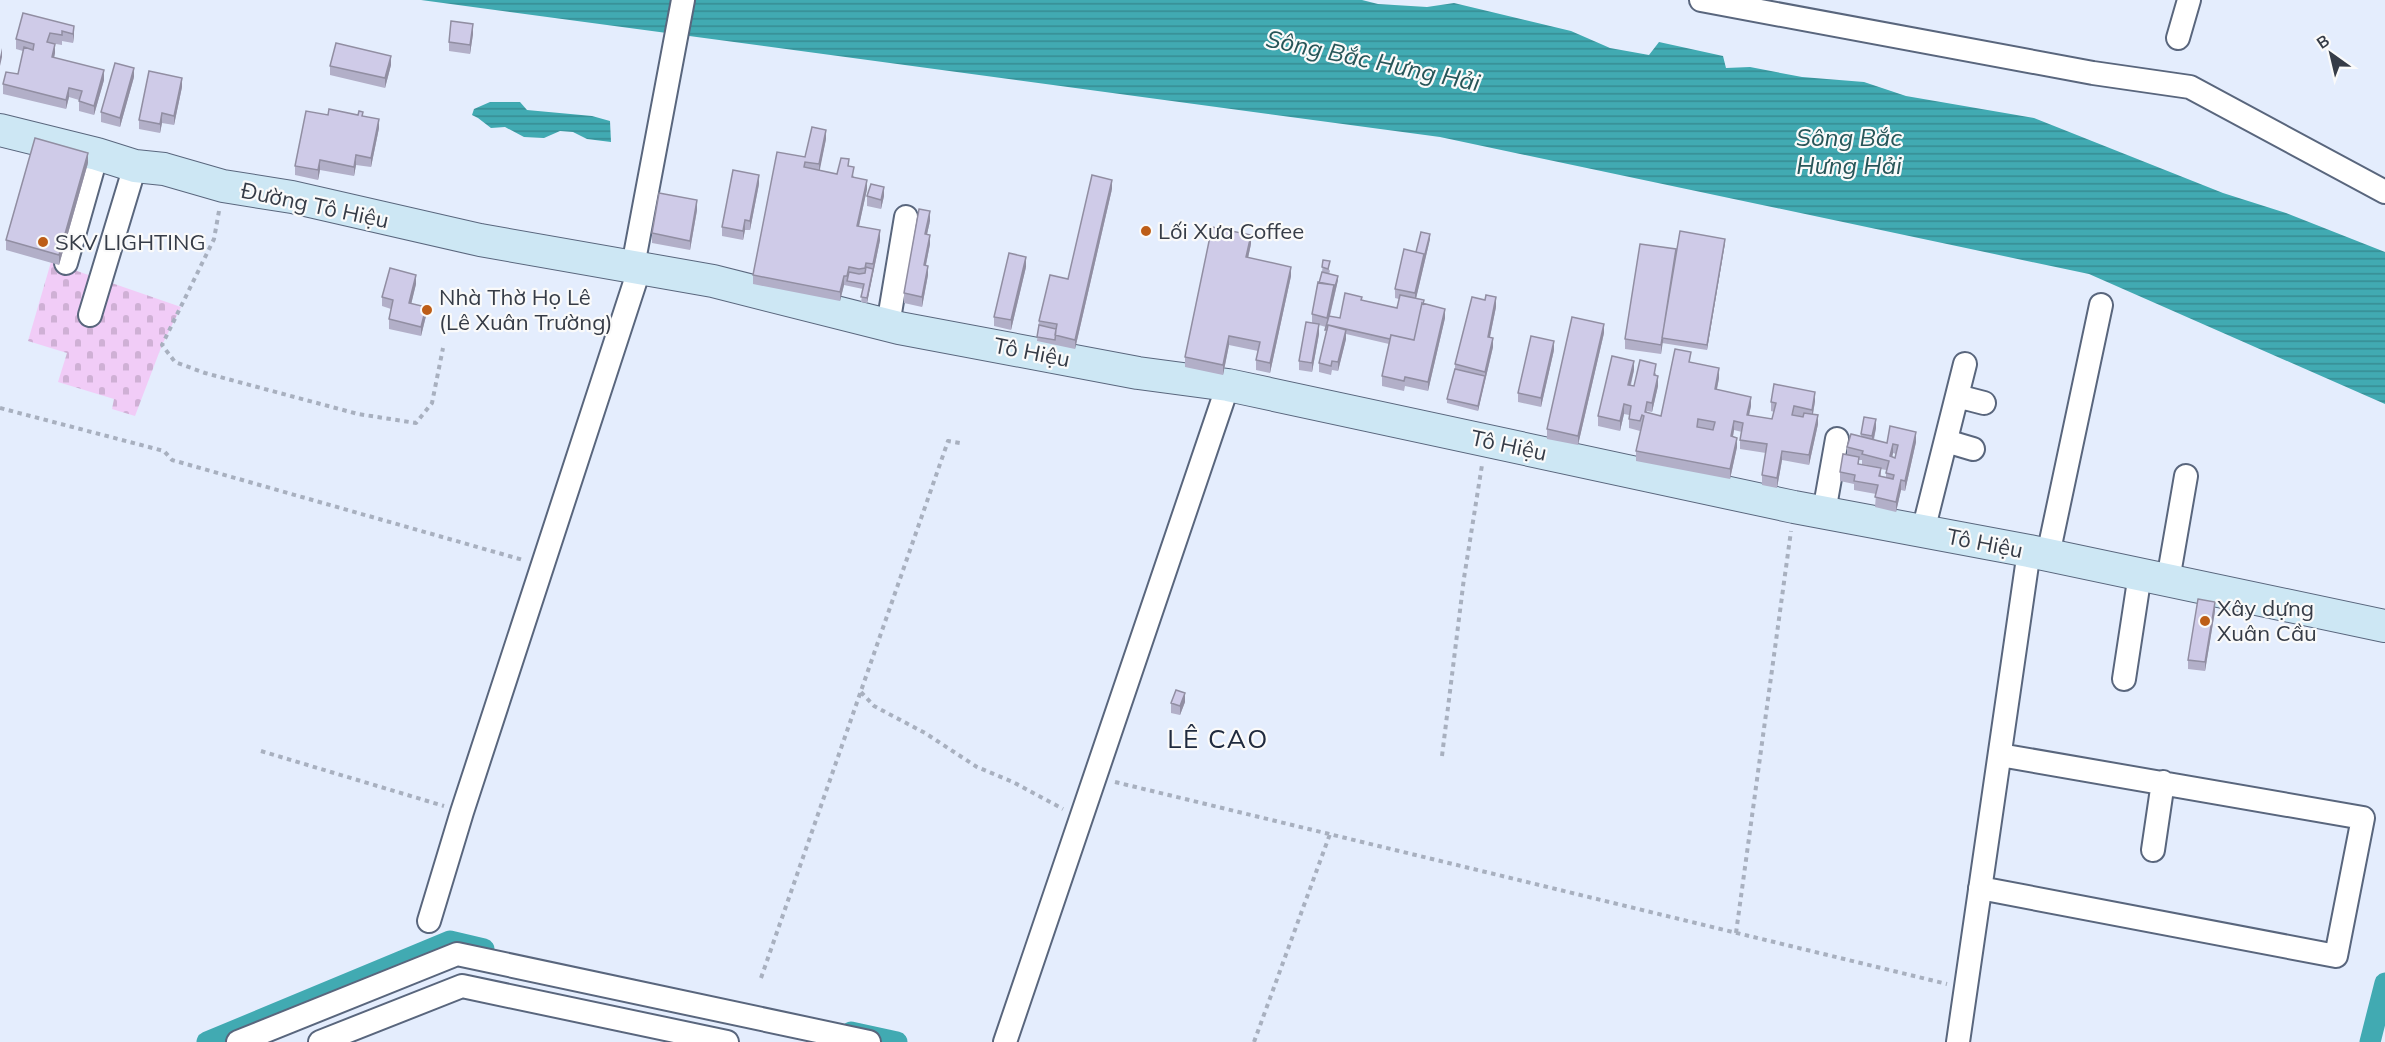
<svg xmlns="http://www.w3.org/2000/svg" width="2385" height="1042" viewBox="0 0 2385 1042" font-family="Mulish,sans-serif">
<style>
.cemetery{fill:url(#cemetery-stones)}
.water{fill:url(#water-rules)}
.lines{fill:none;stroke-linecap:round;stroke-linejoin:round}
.canal{stroke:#41aab2;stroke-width:21}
.street-casing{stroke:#59667d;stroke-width:26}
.secondary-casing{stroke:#59667d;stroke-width:34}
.path{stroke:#a8b0bf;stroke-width:4;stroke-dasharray:4.5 4.5;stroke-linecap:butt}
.street{stroke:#fff;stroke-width:22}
.secondary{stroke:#cde7f4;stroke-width:32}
.wall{fill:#b2afc8;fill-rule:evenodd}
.shaded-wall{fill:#918ea2}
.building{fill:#cfcbe8;stroke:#918ea2;stroke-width:1.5;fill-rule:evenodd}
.poi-dot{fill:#bd5d17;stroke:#fafafa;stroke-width:2}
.labels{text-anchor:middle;stroke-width:4.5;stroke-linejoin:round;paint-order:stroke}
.street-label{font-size:22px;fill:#363c47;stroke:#fafafa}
.poi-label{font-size:22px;fill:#363c47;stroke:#fafafa;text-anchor:start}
.water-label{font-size:24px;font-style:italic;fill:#275558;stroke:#fafafa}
.quarter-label{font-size:26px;letter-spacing:1.5px;fill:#202b3f;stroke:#fafafa}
</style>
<defs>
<pattern id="cemetery-stones" width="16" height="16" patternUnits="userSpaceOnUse" patternTransform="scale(1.5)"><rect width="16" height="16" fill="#f1ccf7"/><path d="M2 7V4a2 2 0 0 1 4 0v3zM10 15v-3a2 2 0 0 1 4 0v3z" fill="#cfb0d5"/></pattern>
<pattern id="water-rules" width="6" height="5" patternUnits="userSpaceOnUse" patternTransform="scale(1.5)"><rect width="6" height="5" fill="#41aab2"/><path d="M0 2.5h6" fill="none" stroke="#378c93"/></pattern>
</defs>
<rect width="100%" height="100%" fill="#e4edfd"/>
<path class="cemetery" d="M51,262L181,307L162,345L135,416L112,409L114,399L58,382L67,353L28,341Z"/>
<path class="water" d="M421,0H1362L1378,4L1427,7L1454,3L1571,31L1610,48L1649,55L1659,42L1723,56L1726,68L1750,67L1802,77L1864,82L1906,96L2034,118L2223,193L2286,213L2385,252V404L2089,274L1440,137Z
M490,102H520L527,110L592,116L610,121L611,142L587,139L573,132L560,131L544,138L524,137L505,127L491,128L478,118L472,115L474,109Z"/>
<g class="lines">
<path class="canal" d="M851,1032L897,1042
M207,1042L450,941L484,949
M2370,1042L2385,983"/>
<g class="street-casing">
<path id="street" d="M1701,0L2093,73L2190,87L2385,192
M2178,38L2189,0
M66,263L97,154
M633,266L683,0
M90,315L135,166
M888,325L906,217
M1957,396L1984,403
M1946,441L1973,449
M1824,512L1837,439
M1923,531L1965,364
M2048,555L2101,305
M2168,580L2186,476
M2124,679L2140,574
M2153,850L2163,782
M1980,888L2336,956L2363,818L2000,755
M429,921L462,812L640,267
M238,1042L457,954L869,1042
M320,1042L462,986L727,1042
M1005,1042L1228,385
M1958,1042L2029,551"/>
</g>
<g class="secondary-casing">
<path id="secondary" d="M0,130L97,154L135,166L164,169L223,186L292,197L480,240L713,281L899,328L1138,373L1228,385L1794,507L2029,551L2385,626"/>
</g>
<path class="path" d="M219,211L214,239L162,345L175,362L205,373L358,414L416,423L432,403L443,348
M0,408L164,451L172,460L523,560
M861,692L874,706L925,733L977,767L1013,782L1063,809
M261,751L444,806
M1442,756L1464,578L1482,465
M1115,782L1947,984
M1736,933L1791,531
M761,978L948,441L960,443
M1254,1042L1330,834"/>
<use href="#street" class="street"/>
<use href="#secondary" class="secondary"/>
</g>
<path class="wall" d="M74,26V35L73,43L62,41V45L50,43L55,53L54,58L104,80L94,115L79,111V100L69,97L66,109L3,94V84L18,74L23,51L16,49V39Z
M473,34L470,54L449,51V42Z
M391,65L385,88L330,75V66Z
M134,77L120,127L101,122V112Z
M182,87L174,125L162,123L160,133L139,129V120Z
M363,116L379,128L371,167L356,165L354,176L320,170L318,180L295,175V166Z
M826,139L819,171L837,174L849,166L854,177L867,189L859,226L880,240L867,303L861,302L863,289L844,285L840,301L753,284V275L805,157Z
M88,163L59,265L6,250V240Z
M759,184L750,230H745L743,240L722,236V227Z
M1112,189L1075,349L1037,341L1039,321L1068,279Z
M867,196H884L881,209L867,206Z
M697,210L690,250L652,243V233Z
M930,221L927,234L930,244L926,265L928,275L922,307L904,303V293Z
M1430,239L1416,298L1445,318L1428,391L1405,386L1404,391L1382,386V376L1389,344L1346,334V339L1338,371L1332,370L1331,375L1319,372V363L1326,334V327L1319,325V334L1312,372L1299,370V361L1312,323V314L1322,272L1323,260L1330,271L1329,274L1338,280L1330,316L1340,318L1362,301L1397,308L1399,299L1395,298V289L1416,252Z
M1725,243L1707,350L1662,343L1661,354L1625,349V339Z
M1251,244L1248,258L1291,276L1270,373L1256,370V360L1258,351L1229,345L1223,375L1185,367V357Z
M1026,267L1011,330L994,326V317Z
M416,284L411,304L426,316L421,336L389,329V319L391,309L382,306V297Z
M1496,307L1490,337L1493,347L1478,411L1447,403V399L1455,369V364Z
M1604,333L1578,445L1547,439V429Z
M1554,350L1541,407L1518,402V393Z
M1691,363L1719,378L1717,389L1751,406L1749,415L1772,419L1774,412L1771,411V402L1815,401L1813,414L1818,424L1809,465L1782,460L1777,488L1762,485V475L1766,453L1740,449V440L1742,432L1734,430L1733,437L1737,447L1730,479L1636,461V451L1642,424L1640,431L1629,428V415L1624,414L1620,431L1598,426V416L1634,370L1631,385L1634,386L1656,373V376L1658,386L1652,412L1647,411V413L1661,416Z
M1876,428L1874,440L1887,443L1916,442L1905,491L1901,490L1896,512L1875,507L1876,494L1854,490V484L1840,481V472L1847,454V447L1861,436V434ZM1893,453L1896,454L1895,458L1892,457ZM1859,460H1862V464L1873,466L1859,464ZM1881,469L1886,470V477L1881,476Z
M2215,611L2205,671L2188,669V660Z
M1185,702L1180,715L1171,713V703Z"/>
<path class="shaded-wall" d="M473,24V34L470,54V45Z
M74,26V35L73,43V34Z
M55,44V53L52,66V57Z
M2,48V57L0,66V57Z
M391,56V65L385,88V78Z
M134,68V77L120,127V118Z
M104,70V80L94,115V106Z
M182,78V87L174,125V116Z
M69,88V97L66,109V100Z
M162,113V123L160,133V124Z
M379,119V128L371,167V158Z
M826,130V139L819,174V164Z
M88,153V163L59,265V255Z
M356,155V165L354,176V167Z
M320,160V170L318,180V170Z
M759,175V184L750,230V221Z
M867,180V189L857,235V226Z
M1112,180V189L1075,349V340Z
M884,187V196L881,209V200Z
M697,200V210L690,250V241Z
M930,211V221L925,243V234Z
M745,220V230L743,240V231Z
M880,230V240L867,303V298Z
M1430,234V239L1415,303V293L1424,254Z
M930,235V244L924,274V265Z
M1251,235V244L1246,267V257Z
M1725,239V243L1707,350V345Z
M1676,249V259L1661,354V345Z
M1026,257V267L1011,330V320Z
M928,266V275L922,307V297Z
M1291,267V276L1270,373V363Z
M416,275V284L409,313V303Z
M844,276V285L840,301V292Z
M1338,276V280L1327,327V318L1334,285Z
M1496,297V307L1488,346V337Z
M426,307V316L421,336V327Z
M1445,309V318L1428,391V382Z
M1319,324V334L1312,372V363Z
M1604,324V333L1578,445V436Z
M1346,330V339L1338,371V362Z
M1229,336V345L1223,375V365Z
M1493,338V347L1478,411V406L1485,376V372Z
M1554,341V350L1541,407V398Z
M1634,361V370L1628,394V385Z
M1719,368V378L1715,398V389Z
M1658,376V386L1652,412V403Z
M1815,392V401L1812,419V410Z
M1751,397V406L1747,424V415Z
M1624,404V414L1620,431V421Z
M1818,415V424L1809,465V455Z
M1876,419V428L1872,446V436Z
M1734,421V430L1731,446V436Z
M1916,432V442L1905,491V481Z
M1737,438V447L1730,479V469Z
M1893,444V453L1890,466V456Z
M1782,451V460L1777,488V478Z
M1901,480V490L1896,512V502Z
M2215,602V611L2205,671V662Z
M1185,693V702L1180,715V706Z"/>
<path class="building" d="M23,13L74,26L73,34L62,31V35L50,33L47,42L55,44L52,57L104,70L94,106L79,101L82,91L69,88L66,100L3,84L6,72L18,74L24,47L33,50L34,44L16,39Z
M451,21L473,24L470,45L449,42Z
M336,43L391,56L385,78L330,66Z
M115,63L134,68L120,118L101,112Z
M149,71L182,78L174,116L162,113L160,124L139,120Z
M329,109L358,115L359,111L363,112L362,116L379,119L371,158L356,155L354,167L320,160L318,170L295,166L306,111L328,115Z
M812,127L826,130L819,164L805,162L804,167L837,174L841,158L849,159L848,166L854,167L852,177L867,180L857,226L880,230L873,264L866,263L865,268L859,269L849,267L847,276H844L840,292L753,275L777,152L805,157Z
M35,138L88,153L59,255L6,240Z
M733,170L759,175L750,221L745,220L743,231L722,227Z
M1092,175L1112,180L1075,340L1055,335L1057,324L1039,321L1050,275L1068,279Z
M871,184L884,187L881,200L867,196Z
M659,193L697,200L690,241L652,233Z
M919,209L930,211L925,234L930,235L924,265L928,266L922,297L904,293Z
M1212,227L1251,235L1246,257L1291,267L1270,363L1256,360L1260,342L1229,336L1223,365L1185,357Z
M1680,231L1725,239L1707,345L1662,338Z
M1421,232L1430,234L1424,258V254L1416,252Z
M1640,244L1676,249L1661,345L1625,339Z
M1404,249L1424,254L1415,293L1395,289Z
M1009,253L1026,257L1011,320L994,317Z
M1323,260L1330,261L1328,269L1322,267Z
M866,267L873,269L867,298L861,297L864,284L847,281L849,272L859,274L865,273Z
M390,268L416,275L409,303L426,307L421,327L389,319L393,300L382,297Z
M1322,272L1338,276L1334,290V285L1319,283Z
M1318,282L1334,285L1327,318L1312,314Z
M1345,293L1362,297L1361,300L1397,308L1400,295L1424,300L1423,304L1422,303L1414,340L1391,335L1390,339L1328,325L1327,330H1325L1329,316L1340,318Z
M1486,295L1496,297L1488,337L1493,338L1485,372L1455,364L1472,297L1485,300Z
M1422,303L1445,309L1428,382L1405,377L1404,381L1382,376L1391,335L1414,340Z
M1572,317L1604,324L1578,436L1547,429Z
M1306,322L1319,324L1312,363L1299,361Z
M1039,325L1056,329L1055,340L1037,337Z
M1328,325L1346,330L1338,362L1332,361L1331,366L1319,363Z
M1531,336L1554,341L1541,398L1518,393Z
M1675,349L1691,352L1689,362L1719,368L1715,389L1751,397L1747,415L1772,419L1776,403L1771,402L1774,384L1815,392L1812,410L1794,406L1792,415L1803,417L1804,413L1818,415L1809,455L1782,451L1777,478L1762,475L1767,444L1740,440L1743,423L1734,421L1731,436L1737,438L1730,469L1636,451L1644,416L1642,415L1640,421L1629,419L1631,406L1624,404L1620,421L1598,416L1612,356L1634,361L1628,385L1634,386L1640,360L1656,364L1654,375L1658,376L1652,403L1647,402L1645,412L1661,416ZM1698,419L1715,422L1713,430L1697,427Z
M1455,369L1485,376L1478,406L1447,399Z
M1864,417L1876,419L1872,436L1861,434Z
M1890,426L1916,432L1905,481L1901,480L1896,502L1875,497L1878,485L1854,481L1855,475L1840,472L1843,454L1859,457L1858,464L1881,468L1879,476L1893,479L1894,475L1886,473L1889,461L1862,454L1863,451L1847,447L1851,434L1887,443ZM1893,444L1898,445L1895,458L1890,456Z
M2198,599L2215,602L2205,662L2188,660Z
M1176,690L1185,693L1180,706L1171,703Z"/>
<g class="poi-dot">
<circle cx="1146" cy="231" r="6"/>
<circle cx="43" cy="242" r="6"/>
<circle cx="427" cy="310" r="6"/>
<circle cx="2205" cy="621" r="6"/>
</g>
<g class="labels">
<g class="street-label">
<text transform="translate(315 205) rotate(12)" y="8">Đường Tô Hiệu</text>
<text transform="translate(1032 352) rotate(11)" y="8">Tô Hiệu</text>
<text transform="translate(1509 445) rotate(12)" y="8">Tô Hiệu</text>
<text transform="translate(1985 543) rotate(11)" y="8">Tô Hiệu</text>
</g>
<g class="poi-label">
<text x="1158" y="239">Lối Xưa Coffee</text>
<text x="55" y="250">SKV LIGHTING</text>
<text x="439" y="305">Nhà Thờ Họ Lê<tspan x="439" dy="25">(Lê Xuân Trường)</tspan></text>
<text x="2217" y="616">Xây dựng<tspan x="2217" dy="25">Xuân Cầu</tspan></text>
</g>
<g class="water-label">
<text transform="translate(1373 61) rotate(12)" y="8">Sông Bắc Hưng Hải</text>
<text x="1849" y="146">Sông Bắc<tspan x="1849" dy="28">Hưng Hải</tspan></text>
</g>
<g class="quarter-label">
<text x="1218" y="748">LÊ CAO</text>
</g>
</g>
<g transform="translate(2331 54) rotate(326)" stroke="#fafafa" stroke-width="4.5" paint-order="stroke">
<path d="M0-4.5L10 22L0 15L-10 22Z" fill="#363c47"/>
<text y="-9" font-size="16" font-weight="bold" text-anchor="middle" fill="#363c47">B</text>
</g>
</svg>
